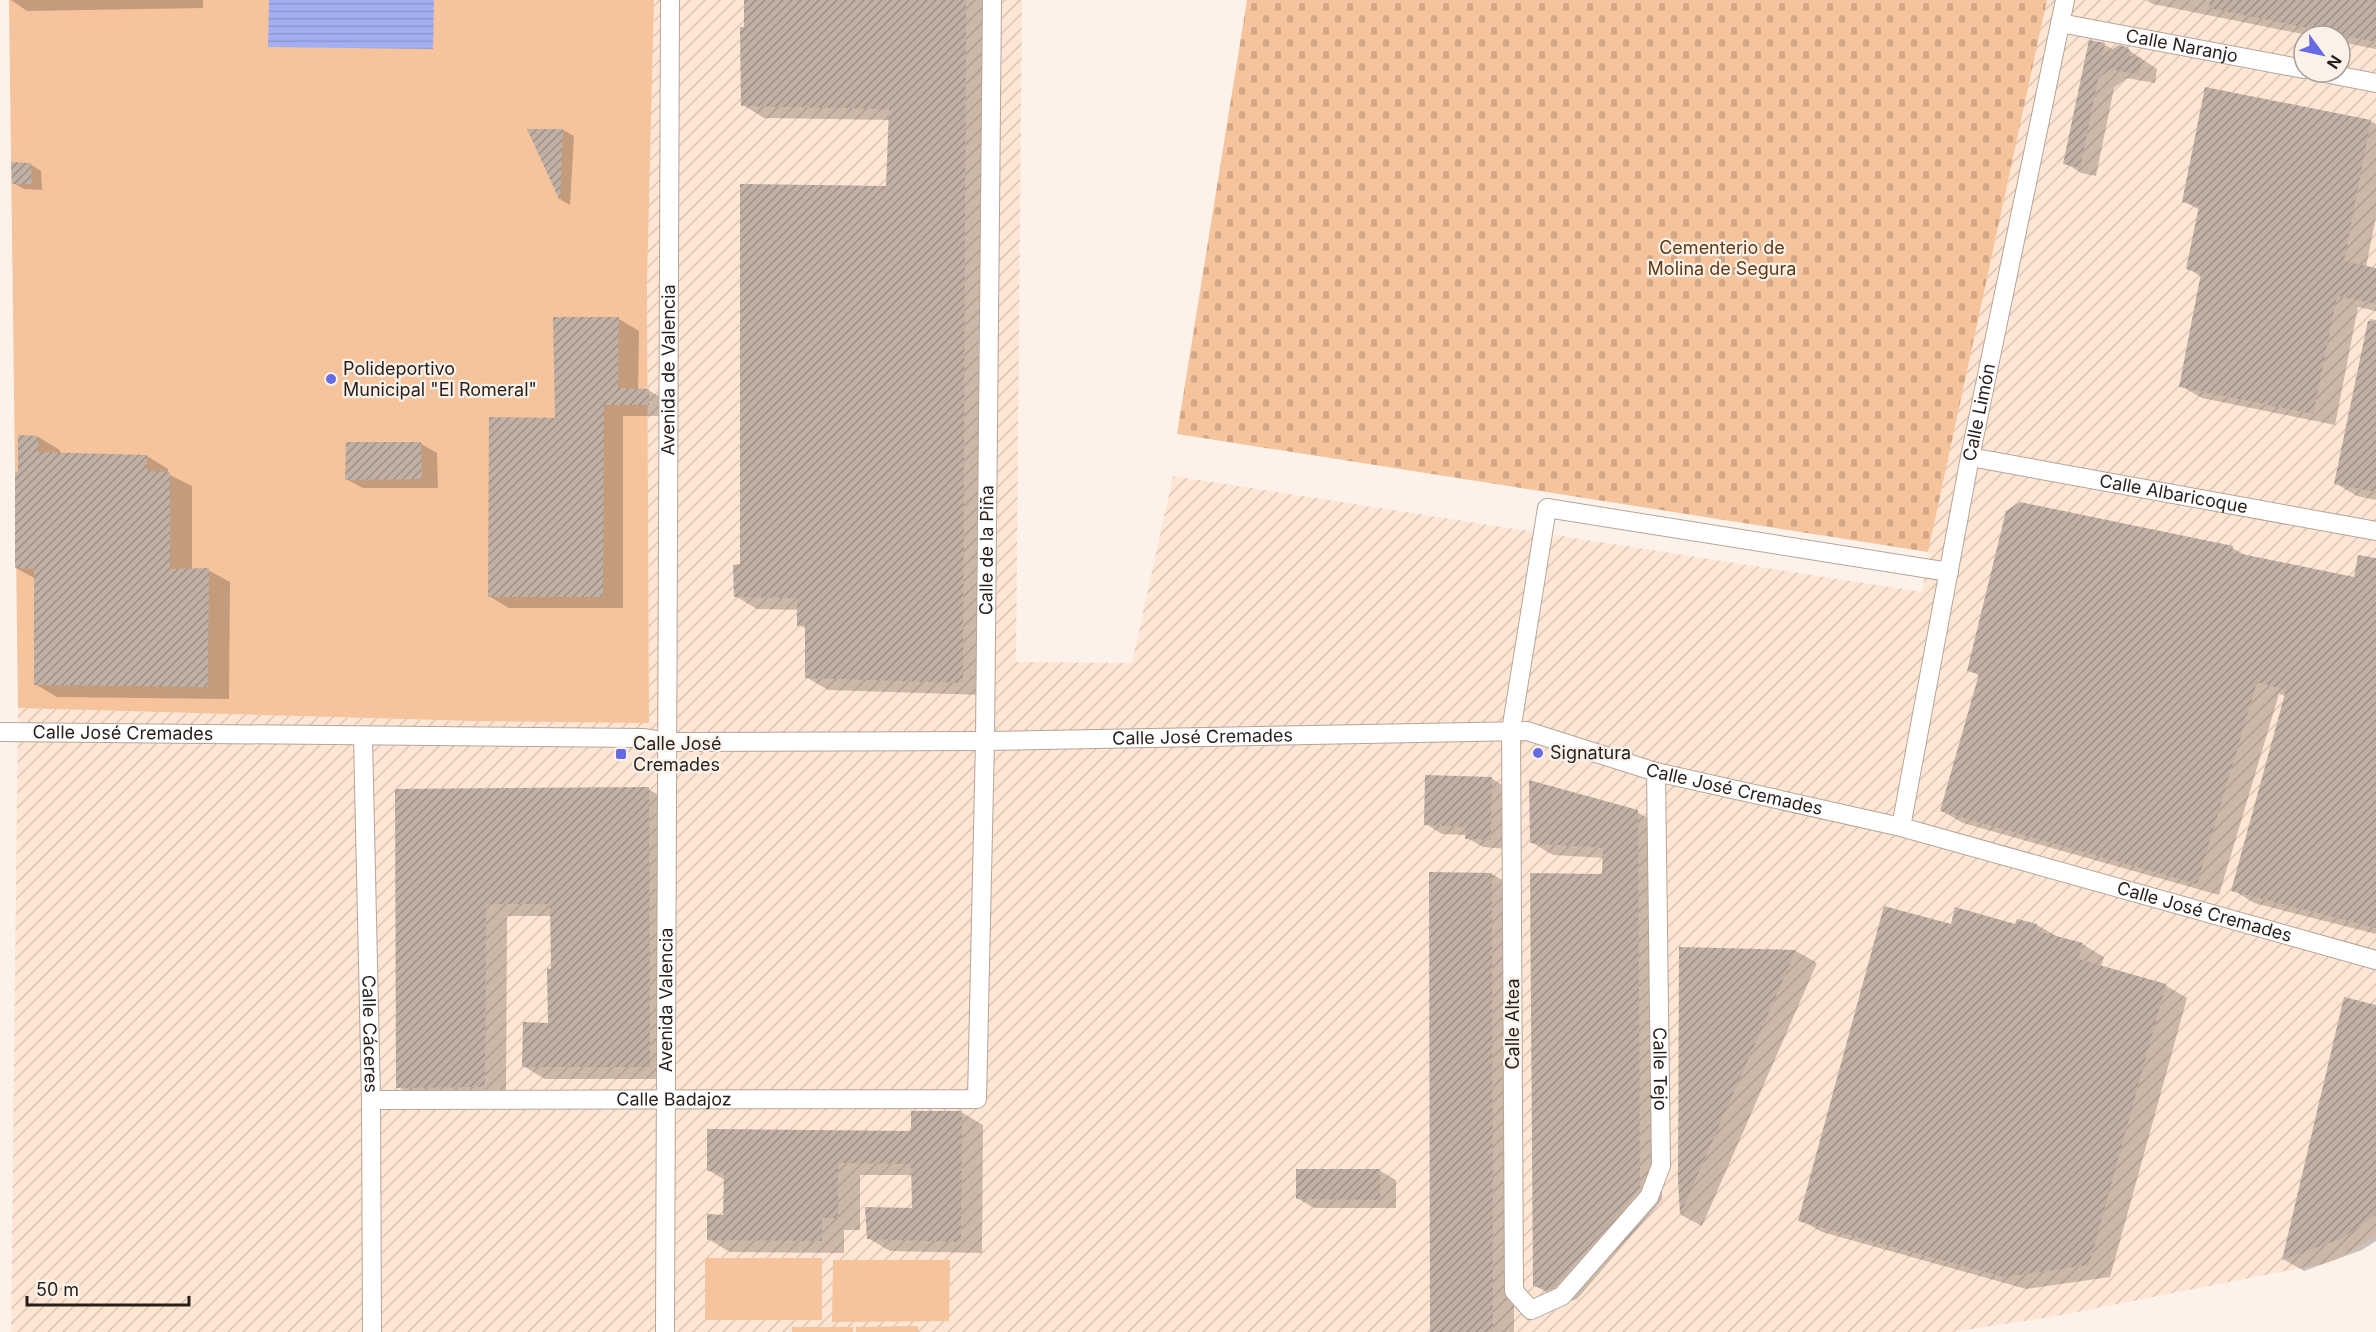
<svg xmlns="http://www.w3.org/2000/svg" width="2376" height="1332" viewBox="0 0 2376 1332" font-family="Inter,sans-serif">
<style>
.industrial{fill:url(#industrial-furrows);fill-rule:evenodd}
.cemetery{fill:url(#cemetery-stones)}
.green{fill:#f5c39c}
.water{fill:url(#water-rules)}
.shadow{fill:#0003}
.building{fill:url(#building-hatch)}
.lines{fill:none;stroke-linecap:round;stroke-linejoin:round}
.street-casing{stroke:#b6a599;stroke-width:20}
.street{stroke:#fff;stroke-width:18}
.poi-dot{fill:#646be4;stroke:#fcf2ea;stroke-width:2}
.labels{text-anchor:middle;stroke-width:4.5;stroke-linejoin:round;paint-order:stroke}
.street-label{font-size:18px;fill:#261f1b;stroke:#fcf2ea}
.park-label{font-size:18px;fill:#613813;stroke:#fcf2ea}
.poi-label{font-size:18px;fill:#261f1b;stroke:#fcf2ea;text-anchor:start}
</style>
<defs>
<pattern id="industrial-furrows" width="10" height="10" patternUnits="userSpaceOnUse" patternTransform="scale(1.5)"><rect width="10" height="10" fill="#ffe6d4"/><path d="M-1 1l2-2M0 10L10 0M9 11l2-2" fill="none" stroke="#dac5b5"/></pattern>
<pattern id="cemetery-stones" width="16" height="16" patternUnits="userSpaceOnUse" patternTransform="scale(1.5)"><rect width="16" height="16" fill="#f5c39c"/><path d="M2 7V4a2 2 0 0 1 4 0v3zM10 15v-3a2 2 0 0 1 4 0v3z" fill="#d2a786"/></pattern>
<pattern id="water-rules" width="6" height="5" patternUnits="userSpaceOnUse" patternTransform="scale(1.5)"><rect width="6" height="5" fill="#a4aff3"/><path d="M0 2.5h6" fill="none" stroke="#8d96d0"/></pattern>
<pattern id="building-hatch" width="6" height="6" patternUnits="userSpaceOnUse" patternTransform="scale(1.5)"><rect width="6" height="6" fill="#c1b0a4"/><path d="M-1 1l2-2M0 6l6-6M5 7l2-2" fill="none" stroke="#9d8f85"/></pattern>
</defs>
<rect width="100%" height="100%" fill="#fcf2ea"/>
<path class="industrial" d="M654,0H1022L1016,662L1132,663L1173,476L1922,592L1928,552L2047,0H2376V1236L2332,1262L2056,1316L1952,1332H11L18,708L473,721L649,722L647,286ZM2304,36H2340V72H2304Z"/>
<path class="cemetery" d="M1247,0H2047L1928,552L1177,434Z"/>
<path class="green" d="M9,0H654L647,286L649,723L473,721L18,708Z
M705,1258H822V1320H705Z
M833,1260H950L949,1321L832,1322Z
M918,1326V1332H856V1327Z
M792,1327H853V1332H792Z"/>
<path class="water" d="M269,0H434L433,49L268,47Z"/>
<path class="shadow" d="M11,0H203V8L27,11Z
M745,0H987L984,695L828,690L806,677L807,629L799,625V610L757,609L735,596L741,566L888,188L890,120L764,118L743,105Z
M2146,0H2376V49L2340,42V36H2312L2153,4Z
M2104,44L2114,50L2127,49L2157,69L2155,83L2127,78L2114,88L2096,176L2081,173L2065,163Z
M2206,88L2371,121L2376,124V217L2366,267L2376,269V311L2358,307L2335,425L2202,398L2181,386L2202,277L2188,269L2200,210L2183,201Z
M530,130H563L574,136L570,205L561,200Z
M30,164L41,171L42,190L24,189L13,183Z
M619,319L639,331L638,390H648L669,402V416H623V608H509L489,596L557,419Z
M2370,319L2376,320V500L2357,496L2335,483Z
M38,437L60,450V454L147,456L168,469V474L192,486V570H208L230,582L229,699L57,697L35,684L36,579L16,568L19,474Z
M421,444L437,453L438,488H363L346,479Z
M2232,548L2249,557L2355,579L2376,560V934L2254,903L2233,890L2286,696L2279,694L2219,895L1963,823L1942,811L1980,676L1969,670Z
M1491,778L1507,788V849L1483,847L1467,838V835L1442,834L1426,824Z
M648,789L670,801L671,1079H545L523,1066L549,1025L552,971L551,916H507L506,1098L419,1100L398,1087L397,790Z
M1637,812L1659,824L1662,1200L1577,1299L1571,1301L1556,1298L1534,1285L1604,876V858L1553,855L1531,842Z
M1492,874L1514,887V1332H1432Z
M2037,925L2060,938L2082,944L2104,957L2101,967L2165,985L2187,998L2110,1277L2026,1289L1822,1232L1800,1220L1952,926Z
M1681,948L1796,951L1817,963L1702,1226L1681,1215Z
M2376,1006V1241L2362,1250L2304,1271L2283,1259Z
M961,1112L983,1125L982,1253L890,1251L868,1238L913,1209V1175H860V1230H844V1253L730,1252L708,1239L724,1216L725,1180L708,1170L912,1132Z
M1380,1171L1396,1180V1208H1314L1297,1198Z"/>
<path class="building" d="M744,0H966L963,683L805,678V625L797,626V598L734,597L733,565L740,564V184L886,186L889,109L741,106L740,27H744Z
M2210,0H2376V42L2209,8Z
M2089,40L2105,43L2102,56L2119,45L2127,47L2132,53L2128,56L2142,58L2139,75L2110,69L2098,79L2080,168L2063,164Z
M2205,87L2371,120L2344,261L2376,268V304L2337,296L2313,414L2179,387L2201,273L2186,269L2199,206L2182,202Z
M527,129H563L560,201Z
M11,162L31,163L32,184H12Z
M553,317H619L618,388L649,389V405H604L603,597H488L489,417L555,418Z
M2368,321L2376,322V492L2334,484Z
M18,435L39,436L38,452L147,455V471L170,472V569L209,568L208,687L34,685V569L15,568V472H18Z
M346,442H421L422,479L345,480Z
M2020,502L2233,546L2232,552L2354,577L2358,555L2376,558V928L2231,891L2286,690L2257,682L2197,884L1940,811L1979,674L1967,671L2006,511Z
M1425,775L1492,777L1491,840L1465,839L1466,827L1424,825Z
M1529,780L1638,810L1640,1188L1555,1287L1548,1290L1533,1286L1530,873L1602,874L1603,848L1530,843Z
M649,787L650,1067H522L523,1022L548,1023L547,968L551,969L550,904H486L485,1087L396,1088L395,789Z
M1429,872L1492,873L1493,1332H1430Z
M1884,906L1951,924L1955,907L2015,924L2017,919L2037,924V931L2083,943L2078,959L2166,984L2089,1265L2004,1277L1798,1221Z
M1679,947L1796,950L1680,1215L1678,1178Z
M2344,997L2376,1005V1215L2340,1239L2282,1260Z
M911,1111H962L961,1242L867,1239L865,1207L912,1208L911,1164L838,1163V1218H822V1241L707,1240V1214L723,1215L724,1172L707,1171V1129L911,1131Z
M1296,1169H1380V1200L1296,1199Z"/>
<g class="lines">
<g class="street-casing">
<g id="street">
<path id="s1" d="M2060,23L2304,69"/>
<path d="M2319,72L2376,83"/>
<path id="s2" d="M1970,457L2376,531"/>
<path id="s3" d="M0,732L643,738L669,742L985,741L1527,731L1656,772L1901,827L2376,960"/>
<path id="s4" d="M363,737L371,1100L372,1332"/>
<path id="s5" d="M1656,772L1661,1166L1649,1197L1562,1296L1531,1310L1514,1291L1511,731L1547,508L1949,572"/>
<path id="s6" d="M1901,827L1970,457L2065,0"/>
<path id="s7" d="M371,1100L977,1099L985,741L992,0"/>
<path id="s8" d="M665,1332L670,0"/>
</g>
</g>
<use href="#street" class="street"/>
</g>
<g class="poi-dot">
<circle cx="331" cy="379" r="6"/>
<circle cx="1538" cy="753" r="6"/>
<rect x="615" y="748" width="12" height="12" rx="3"/>
</g>
<g class="labels">
<g class="street-label">
<text dy="6" stroke="none"><textPath href="#s1" startOffset="124">Calle Naranjo</textPath></text>
<text dy="6" stroke="none"><textPath href="#s8" startOffset="962">Avenida de Valencia</textPath></text>
<text dy="6" stroke="none"><textPath href="#s6" startOffset="422">Calle Limón</textPath></text>
<text dy="6" stroke="none"><textPath href="#s2" startOffset="207">Calle Albaricoque</textPath></text>
<text dy="6" stroke="none"><textPath href="#s7" startOffset="1155">Calle de la Piña</textPath></text>
<text dy="6" stroke="none"><textPath href="#s3" startOffset="123">Calle José Cremades</textPath></text>
<text dy="6" stroke="none"><textPath href="#s3" startOffset="1203">Calle José Cremades</textPath></text>
<text dy="6" stroke="none"><textPath href="#s3" startOffset="1743">Calle José Cremades</textPath></text>
<text dy="6" stroke="none"><textPath href="#s3" startOffset="2229">Calle José Cremades</textPath></text>
<text dy="6" stroke="none"><textPath href="#s8" startOffset="332">Avenida Valencia</textPath></text>
<text transform="translate(1513 1024) rotate(-90)" y="6">Calle Altea</text>
<text dy="6" stroke="none"><textPath href="#s4" startOffset="297">Calle Cáceres</textPath></text>
<text dy="6" stroke="none"><textPath href="#s5" startOffset="297">Calle Tejo</textPath></text>
<text dy="6" stroke="none"><textPath href="#s7" startOffset="303">Calle Badajoz</textPath></text>
</g>
<g class="park-label">
<text x="1722" y="254">Cementerio de<tspan x="1722" dy="21">Molina de Segura</tspan></text>
</g>
<g class="poi-label">
<text x="343" y="375">Polideportivo<tspan x="343" dy="21">Municipal "El Romeral"</tspan></text>
<text x="633" y="750">Calle José<tspan x="633" dy="21">Cremades</tspan></text>
<text x="1550" y="759">Signatura</text>
</g>
</g>
<g transform="translate(2322 54) rotate(123)"><circle r="28" fill="#fcf2ea" stroke="#a69e97" stroke-width="1.5"/>
<path d="M0-4.5L10 22L0 15L-10 22Z" fill="#646be4"/>
<text y="-9" font-size="16" font-weight="bold" text-anchor="middle" fill="#261f1b">N</text>
</g>
<path d="M27 1296v9h162v-9" fill="none" stroke="#261f1b" stroke-width="3"/>
<text x="36" y="1296" font-size="18" fill="#261f1b" stroke="#fcf2ea" stroke-width="4.5" paint-order="stroke">50 m</text>
</svg>
